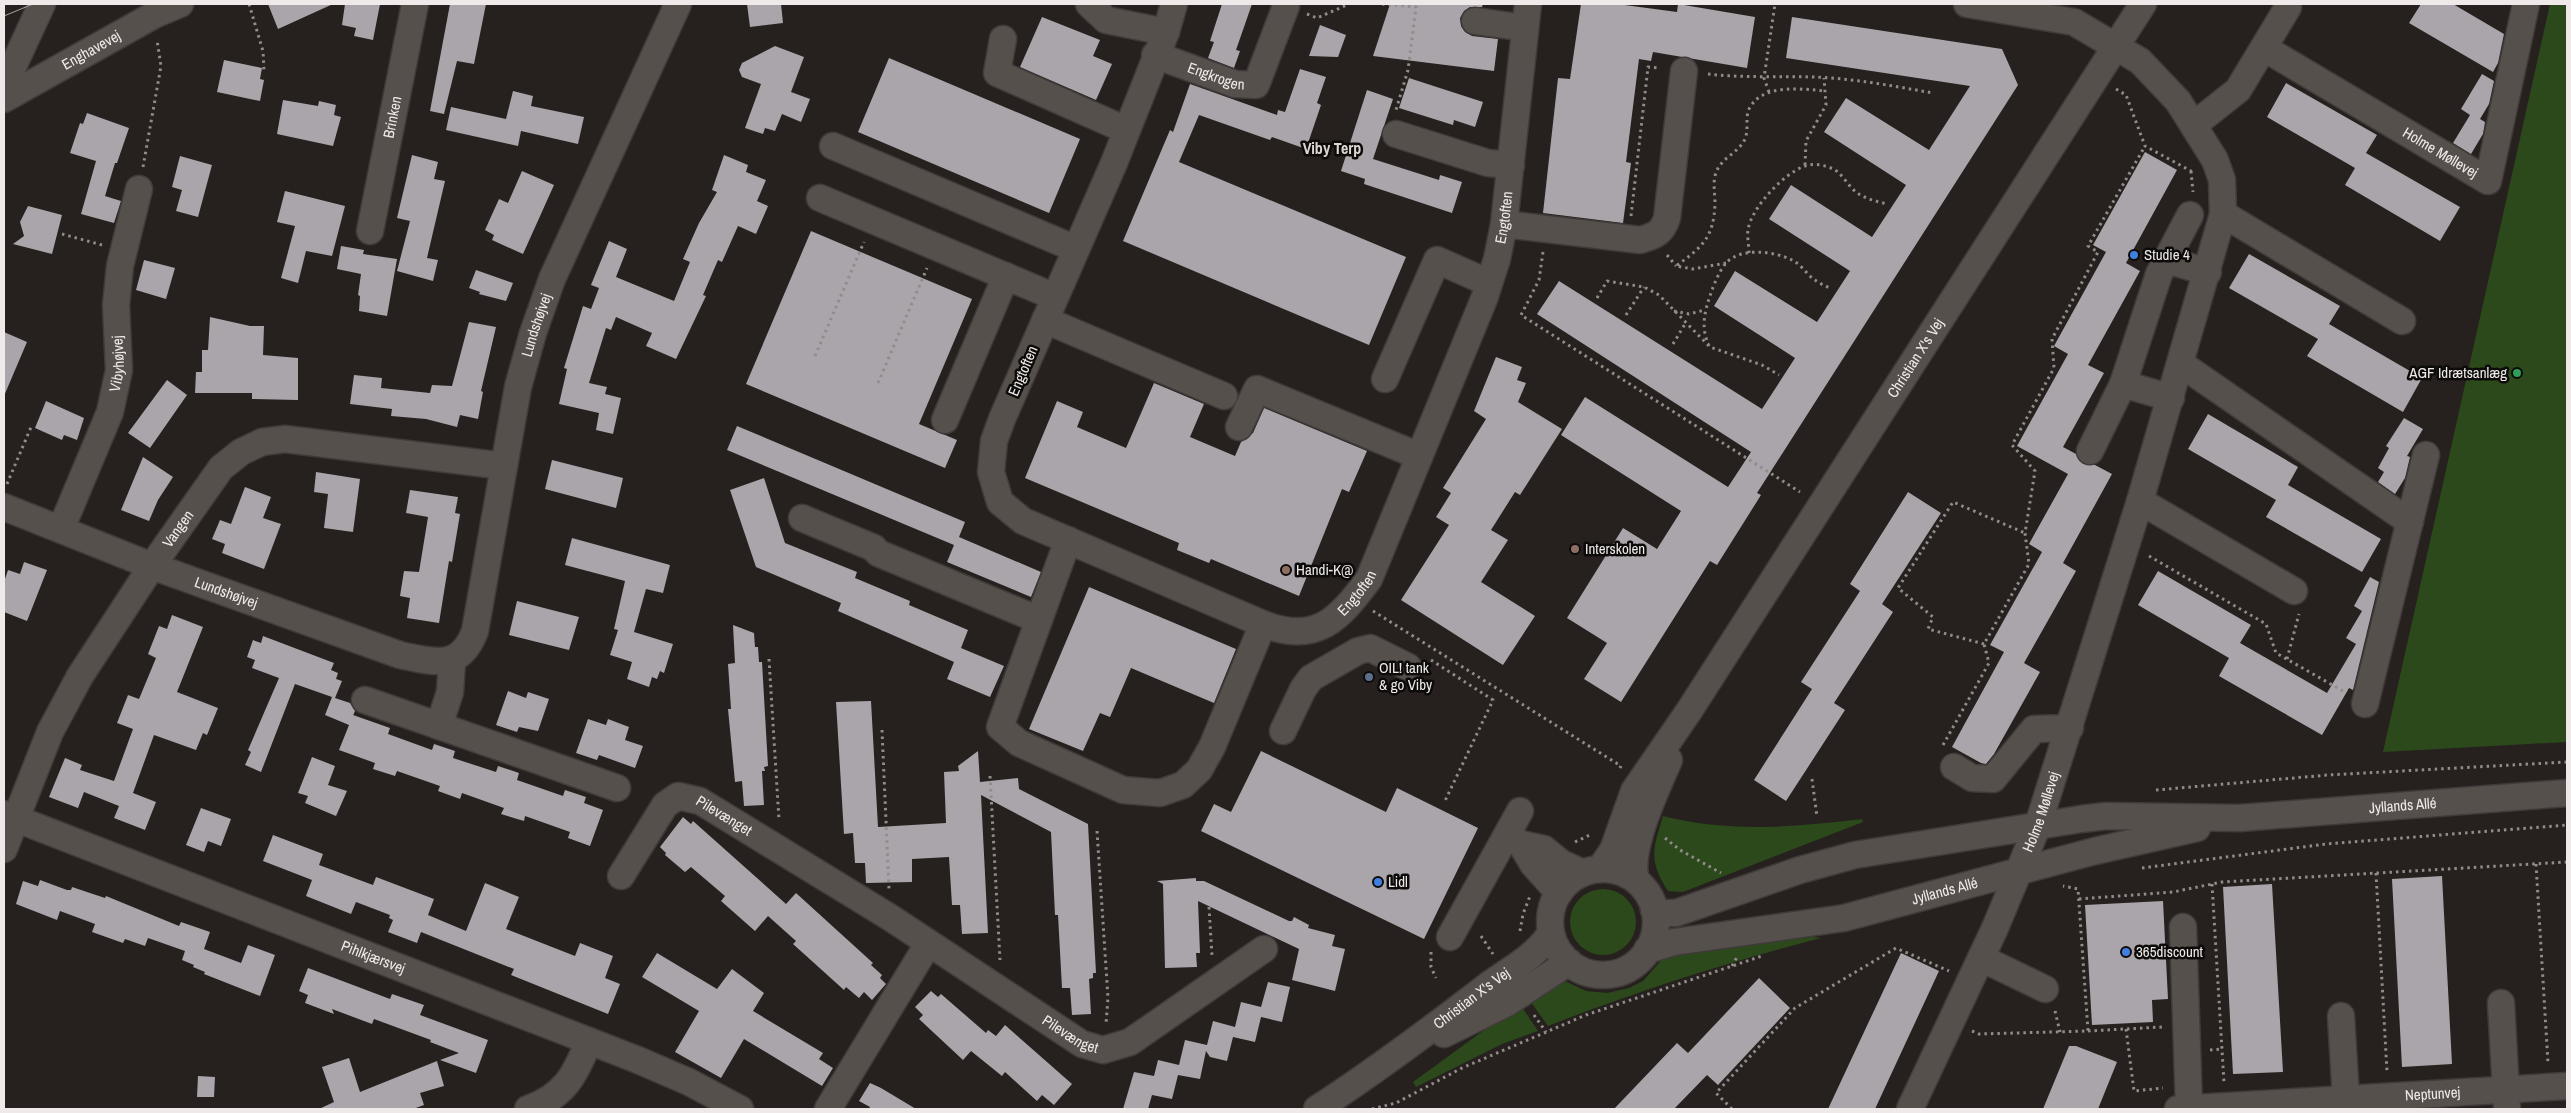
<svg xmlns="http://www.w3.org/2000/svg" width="2571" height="1113" viewBox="0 0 2571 1113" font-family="'Archivo Narrow',sans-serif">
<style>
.green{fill:#2c491b}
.building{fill:#aaa5aa}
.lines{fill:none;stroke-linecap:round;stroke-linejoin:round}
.minor-casing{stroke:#403b3a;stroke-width:29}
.path{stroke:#918c8a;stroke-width:3;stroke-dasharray:2.5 4;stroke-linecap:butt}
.minor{stroke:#56504d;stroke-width:26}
.tram{stroke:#a9a3a2;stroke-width:1}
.shop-dot{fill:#3f7fe0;stroke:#0d0b0a;stroke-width:2}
.leisure-dot{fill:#2e9e5b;stroke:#0d0b0a;stroke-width:2}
.education-dot{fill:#8d6e63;stroke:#0d0b0a;stroke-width:2}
.service-dot{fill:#5c6f8a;stroke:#0d0b0a;stroke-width:2}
.labels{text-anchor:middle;stroke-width:5;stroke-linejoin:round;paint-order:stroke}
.street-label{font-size:15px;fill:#efeae9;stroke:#0d0b0a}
.poi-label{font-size:15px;fill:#efeae9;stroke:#0d0b0a;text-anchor:start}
.neighbourhood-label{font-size:16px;font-weight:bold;fill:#ddd5d2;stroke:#0d0b0a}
</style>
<rect width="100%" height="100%" fill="#26201e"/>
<path class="green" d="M2550,4H2567V742L2383,752Z
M1663,816C1729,833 1795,827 1862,819L1863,822L1683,892L1668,891C1648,860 1653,849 1663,816Z
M1570 922a33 33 0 1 1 66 0a33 33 0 1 1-66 0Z
M1805,936L1821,938C1728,962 1637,991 1548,1026L1528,998L1563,980L1586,991L1607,993L1629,988L1643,981L1665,956Z
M1520,1004L1538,1031L1502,1044L1416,1087L1413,1082Z"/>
<path class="building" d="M268,4H333L278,29Z
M345,4H380L373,40L354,36L356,28L342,25Z
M450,4H486L474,64L457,61L444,114L430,111Z
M747,4H781L783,23L750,27Z
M1222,4H1252L1236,50L1240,51L1234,68L1208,58L1214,42L1210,41Z
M1390,4H1483L1482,7H1470L1464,11L1460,18L1461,26L1465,32L1472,36L1498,39L1494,71L1373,56Z
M1581,4H1617L1677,12L1678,4L1755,17L1747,68L1653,52L1651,61L1639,59L1626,162L1631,163L1623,223L1543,213L1558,78L1570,79Z
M2421,4H2453L2504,34L2498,63L2493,72L2409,23Z
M1042,17L1100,40L1093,56L1112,64L1096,100L1020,67Z
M1792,17L2002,49L2018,85L1757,493L1761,495L1717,565L1710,561L1621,702L1584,679L1607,643L1567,618L1623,528L1657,549L1681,511L1561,435L1585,397L1728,487L1751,452L1537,314L1559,281L1762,409L1795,358L1714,306L1735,271L1817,322L1850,271L1769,219L1791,185L1872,237L1906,185L1824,132L1846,98L1929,150L1970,86L1786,58Z
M1320,25L1346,35L1338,57L1309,56Z
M775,46L804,57L791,92L810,99L801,122L782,114L775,131L765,128L763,134L745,128L761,84L742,77L739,70L742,63Z
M889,58L1080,139L1049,213L858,132Z
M224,60L262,68L260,79L264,80L260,101L217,92Z
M1300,69L1326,77L1317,103L1321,105L1306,149L1272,137L1270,140L1199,115L1179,162L1406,257L1369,345L1123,241L1170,130L1173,132L1190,84L1277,115L1278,110L1285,112Z
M2482,74L2494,81L2489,104L2480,119L2485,122L2483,134L2471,154L2453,143L2470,115L2461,109Z
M1409,78L1483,102L1475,127L1454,120L1453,125L1399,108Z
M2286,83L2377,135L2366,153L2460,207L2440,241L2345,185L2355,168L2267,117Z
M1367,90L1393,99L1373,159L1439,180L1440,175L1462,182L1452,213L1364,184L1365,179L1341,171Z
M513,91L533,96L531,106L584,117L578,144L521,131L518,146L446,130L451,107L506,119Z
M283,100L318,106L319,101L336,105L334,115L341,117L333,146L277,134Z
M87,113L129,128L117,163H115L105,196L121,201L114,223L81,214L96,161L70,153L80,123L83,124Z
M2145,152L2177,170L2126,263L2140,271L2088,365L2104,373L2063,447L2076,454L2083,464L2095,465L2112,474L2063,563L2076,571L2024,663L2040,672L1994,754L1986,764L1981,763L1952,747L2004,652L1990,645L2042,552L2029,544L2068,474L2017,446L2068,354L2054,346L2106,252L2093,245Z
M412,155L438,162L434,179L445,181L427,258L438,260L433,281L397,271L410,221L397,218Z
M724,155L748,165L746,172L766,180L757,201L768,206L756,234L738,226L722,262L718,260L703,295L706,296L676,359L646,346L652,333L616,317L611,330L606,328L589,383L607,387L605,394L621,398L613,434L596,430L599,413L559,404L567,369L564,368L583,306L591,309L599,288L591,285L609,241L627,249L616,277L674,301L690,262L683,259L699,223L717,192L712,190Z
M180,156L212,165L198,217L176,211L182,190L172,187Z
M522,171L554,185L523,254L492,240L494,235L485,230L499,199L508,203Z
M285,191L345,206L332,256L306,251L298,283L281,278L295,226L277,222Z
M28,206L62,215L52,254L13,244L24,236L20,222Z
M811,231L972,299L919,424L957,440L945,468L746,384Z
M341,246L364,250L363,254L397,259L387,316L359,311L360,296L358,295L361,274L337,269Z
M2249,254L2340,306L2329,324L2422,378L2403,412L2307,356L2318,339L2229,288Z
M144,260L175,268L166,299L136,290Z
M476,270L513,283L506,301L479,294L480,292L469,288Z
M210,317L250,326H264L263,355L298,358V400L252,399V393H195L196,372H202V350H208Z
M469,322L496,327L481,391L483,392L478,419L460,415L457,427L426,419L391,416L392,409L350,404L354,375L382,378L381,388L430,393L432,385L452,386Z
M4,332L27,342L4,396Z
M1496,357L1522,367L1517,380L1526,383L1518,402L1562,429L1520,495L1515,492L1491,530L1508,540L1481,582L1535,616L1503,665L1401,600L1449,525L1436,517L1451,493L1443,488L1486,419L1474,411Z
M167,380L187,395L150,448L128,433Z
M1154,383L1204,404L1190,437L1235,456L1241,442L1253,433L1264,408L1367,451L1349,492L1342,489L1299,596L1211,559L1209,563L1177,550L1179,543L1025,478L1057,401L1083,412L1077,427L1126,448Z
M46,401L84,418L77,440L64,435L62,440L35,428Z
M2208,414L2298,467L2288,485L2381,539L2362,572L2266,517L2276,500L2188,449Z
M2404,418L2423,429L2407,456L2410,457L2405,478L2395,494L2378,482L2384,472L2378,468L2389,448L2386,446Z
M737,426L965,522L959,537L1041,572L1031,597L947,562L954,545L727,450Z
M143,457L173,477L158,500L149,521L121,510Z
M552,460L623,478L616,508L545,489Z
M316,472L360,479L353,532L324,528L328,494L314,492Z
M764,478L785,543L857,572L855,578L910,601L909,605L968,630L961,648L1004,666L990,697L947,679L954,662L838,611L841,603L756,567L730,490Z
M245,487L271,497L263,518L281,524L264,569L222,553L225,544L212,539L220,520L231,524Z
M410,490L458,497L455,513L460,514L452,562L449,561L439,623L407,618L410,598L400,596L404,571L419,572L428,517L406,513Z
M1908,492L1941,513L1882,604L1893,612L1834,703L1845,710L1786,801L1754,780L1812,689L1801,682L1860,591L1850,584Z
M572,538L670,565L663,593L646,589L634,632L673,644L664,673L660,671L657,679L652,677L649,687L627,679L632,662L610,655L618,630L614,629L625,581L565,565Z
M24,562L47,570L27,621L4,612V582L8,570L20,574Z
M2158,571L2251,625L2240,643L2327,693L2356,644L2346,638L2362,611L2354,606L2370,577L2379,582L2353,690L2349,688L2322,735L2219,676L2229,658L2138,605Z
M1089,587L1236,649L1214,703L1131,668L1110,717L1100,713L1083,751L1029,729Z
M517,601L579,617L569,650L509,635Z
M172,615L203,627L177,692L218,708L207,735L203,733L196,750L154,735L133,793L156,802L145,830L114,818L119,806L84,792L78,808L49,797L65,758L82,765L80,770L114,781L133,729L117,723L128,695L139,699L156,658L148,654L159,626L167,629Z
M733,625L754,633L755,647H758L759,662H762L768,766L764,767L765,771H762L764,805L744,806L742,781L735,782L728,709H731L728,664L735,663Z
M263,636L334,663L331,670L338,673L336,679L342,681L335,698L350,703L355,711L349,725L325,715L332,697L295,684L261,772L245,765L251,752L248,750L279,678L252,668L255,660L247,657L253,640L261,643Z
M508,691L526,698L528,692L549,699L538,731L519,727L517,732L496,725Z
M871,701L878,827L946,823L944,772L959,771L958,766L978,751L980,782L1018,778L1019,789L1088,824L1096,973H1093V978L1089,979L1091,1014L1072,1015L1070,988H1062L1058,915H1055L1051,832L981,795L988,933L962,934L960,905H952L949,857L912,859V882L866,883L865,863H855L853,833L844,834L836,702Z
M353,715L390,728L388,734L432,750L434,744L455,751L453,758L496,772L498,766L519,773L517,780L563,796L565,790L586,797L584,803L603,810L590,846L568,838L570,832L525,816L524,821L501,814L504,808L462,793L460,799L438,791L440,786L397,771L395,776L373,769L375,763L339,750Z
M588,719L606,725L608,719L629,727L625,740L643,746L635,768L599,755L597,760L576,753Z
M1261,751L1386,812L1397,788L1478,828L1424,939L1201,831L1214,804L1231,812Z
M312,757L335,766L328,785L347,791L336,816L305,803L308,796L298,793Z
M201,808L231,819L221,846L208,841L204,852L186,845Z
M683,817L691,824L693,821L786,904L796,893L873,963L871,965L882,975L880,978L886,984L872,1000L864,992L859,998L846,987L844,990L793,944L796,941L768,916L755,931L721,901L725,896L691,867L685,872L665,855L666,853L660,847Z
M273,835L323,854L319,865L373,885L376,877L434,899L428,915L466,931L485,883L519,897L506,929L575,956L580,943L613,956L605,978L620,984L608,1014L511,975L514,969L421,932L417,943L388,932L393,920L389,918L390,915L356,902L351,914L306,896L312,880L263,861Z
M2442,876L2452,1064L2402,1067L2392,879Z
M1196,878V881H1204L1289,921H1292L1294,917L1309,925L1308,928L1335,935L1332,946L1345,949L1335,991L1292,980L1299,949L1198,901L1200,953H1196L1197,967L1165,968L1163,884L1157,881Z
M40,880L67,890H71L72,887L105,898L106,896L179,926L181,922L210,932L204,949L241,963L248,945L275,955L260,996L204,974L205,972L193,967L194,965L182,960L185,951L148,938L145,946L125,939L123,943L92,932L95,924L60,911L57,920L16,904L23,881L38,886Z
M2272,884L2283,1072L2233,1074L2223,887Z
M2163,901L2168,999L2152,1000L2153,1022L2092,1025L2085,905Z
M657,953L717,989L732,969L764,993L753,1011L823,1053L819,1059L833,1068L822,1086L744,1039L721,1078L675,1052L699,1011L642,977Z
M1901,953L1939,971L1875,1109H1828Z
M308,968L390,999L392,994L424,1005L420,1015L488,1040L476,1073L440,1060L459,1053L430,1042L431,1040L374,1019L372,1024L332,1009L334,1014L305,1003L308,995L299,991Z
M1759,978L1790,1008L1718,1085L1707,1075L1674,1109H1614L1677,1043L1688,1053Z
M1268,982L1290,987L1282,1022L1261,1017L1255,1042L1233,1037L1227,1061L1210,1057L1206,1051L1200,1079L1178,1075L1172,1099L1152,1095L1148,1109H1123L1134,1072L1154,1076L1158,1060L1179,1065L1185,1040L1207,1045L1213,1021L1235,1027L1241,1002L1261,1007Z
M931,991L938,997L941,994L986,1033L988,1030L996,1036L1005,1025L1072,1084L1054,1105L1042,1095L1037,1101L1005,1072L1002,1076L971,1051L963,1060L919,1019L923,1015L915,1007Z
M2069,1046H2076L2117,1062L2098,1109H2043Z
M349,1058L360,1092L437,1061L444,1086L420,1093L424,1105L413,1109H319L334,1102L322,1067Z
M198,1076L215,1077L214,1097H197Z
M870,1083L881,1088L916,1109H869L870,1107L859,1101Z"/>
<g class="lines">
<g class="minor-casing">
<g id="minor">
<path d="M1089,4L1106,20L1166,32"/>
<path id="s1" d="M1174,4L1166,32L1114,163L1002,419L994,441L991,472L1000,502L1023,521L1263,624C1317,645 1339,619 1369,579L1484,299L1497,259L1504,224L1528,4"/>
<path d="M1475,21L1525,28"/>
<path d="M1003,39L997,73L1126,130"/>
<path id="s2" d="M2264,48L2488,181L2526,4"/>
<path id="s3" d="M1155,55L1235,84L1256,85L1286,6"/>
<path d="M4,86L42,4"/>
<path id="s4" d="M4,99L154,15L180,4"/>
<path d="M2195,124L2238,90L2288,7"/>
<path d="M1396,134L1488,163L1511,165"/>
<path d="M833,146L1076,249"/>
<path d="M820,198L1055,297"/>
<path d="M2223,214L2402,321"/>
<path d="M1504,224L1640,240C1655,236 1662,233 1667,218L1684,71"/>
<path id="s5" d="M370,231L415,4"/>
<path d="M2166,260L2208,272"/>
<path d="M1045,320L1224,396"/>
<path d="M2181,364L2410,522"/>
<path d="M1385,379L1437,260L1489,283"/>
<path d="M2123,384L2171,398"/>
<path d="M945,420L1006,276"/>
<path d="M1239,427L1257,389L1419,456"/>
<path d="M2090,451L2123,384L2159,274L2190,215"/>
<path d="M2140,501L2294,591"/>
<path id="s6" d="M4,507L152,566L400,655C434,662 460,671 475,631L518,387L533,333L552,279L678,4"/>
<path d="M802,518L874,548L878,553L1039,620"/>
<path id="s7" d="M61,529L110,412L119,370L116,305L120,266L139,189"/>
<path d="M1068,540L1000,727L1019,743L1123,790L1160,793L1183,785L1199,770L1212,747L1263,624"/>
<path d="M365,700L617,788"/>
<path d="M2365,704L2426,455"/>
<path d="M439,726L450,692L452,661"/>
<path d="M1283,731L1303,689L1311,678L1358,651L1370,648L1408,667"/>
<path d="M1954,767L1972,778L1993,779L2034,729L2070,728"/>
<path id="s8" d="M4,814L638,1060L689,1082L740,1109"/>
<path d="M1508,834L1521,844L1544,849L1561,863L1583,873"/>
<path d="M1521,844L1533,864L1559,893"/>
<path id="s9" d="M4,849L50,732L80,676L152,566L221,468L241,452L262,442L285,439L504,466"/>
<path id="s10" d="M1600,869L1613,850L1634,791L1689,711L2143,4"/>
<circle cx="1603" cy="922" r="53"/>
<path id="s11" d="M621,876L665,805L678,796L700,801L891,918L1082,1044L1103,1050L1130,1042L1264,949"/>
<path d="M1636,880C1627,850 1656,790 1669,760"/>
<path id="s12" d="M1654,910L1661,913H1676L1800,870L1855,855L2081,819L2106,816L2240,818L2567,793"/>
<path d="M2183,927L2189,1108"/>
<path d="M1450,937L1520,811"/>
<path id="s13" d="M1647,950L1674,942L1844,918L2095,851L2197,828"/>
<path d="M1981,958L2045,989"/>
<path d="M2501,1003L2507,1109"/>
<path d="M2341,1016L2346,1099"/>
<path d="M1444,1034L1507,1003L1569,962"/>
<path d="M528,1109C565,1096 575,1075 589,1041"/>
<path d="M828,1109L928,944"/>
<path id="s14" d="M1317,1109C1377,1070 1433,1028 1490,984C1512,968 1535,957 1551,933"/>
<path id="s15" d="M1910,1109L1995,928L2038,825L2140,501L2223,214L2222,180L2215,160L2178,101L2140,61L2074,22L1967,4"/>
<path id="s16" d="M2178,1109L2567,1086"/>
</g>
</g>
<path class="path" d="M249,4L263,51L264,71
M1382,4L1416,7L1408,70L1396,110
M1307,14L1317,18L1349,4
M1708,74C1742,78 1777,76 1811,77C1852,78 1893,86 1933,93
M2116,89L2126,95L2145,146L2191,171L2193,169
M1769,92L1764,78L1775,4
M1805,165L1806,141L1826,105L1824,78
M143,167L161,66L157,40
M2191,171L2193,192
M1631,216L1648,67L1659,68
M62,234L102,245
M1543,252L1539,280L1521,315L1800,492
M1749,253C1749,246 1747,237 1748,230C1751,208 1784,173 1805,166C1814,163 1823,165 1831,168C1841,171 1847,185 1856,192C1865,199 1876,201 1887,204
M1667,255L1676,266
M1726,263L1693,269L1676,266C1702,247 1714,238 1715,203C1715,194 1713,184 1715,176C1719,158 1738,154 1745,139C1749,129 1745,118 1749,109C1762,83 1802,89 1826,91
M1597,298L1607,281L1644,287L1659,295L1710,347L1762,365L1779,375
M1674,311L1689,314L1705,310
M1626,315L1644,287
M1673,344L1685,324
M1709,346C1700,326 1705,310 1712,290C1715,282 1720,270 1726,263C1741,247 1774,251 1792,260C1801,264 1807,275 1815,280C1820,284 1826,286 1832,289
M815,356L864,242
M878,383L927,268
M7,484L31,427
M2149,556L2266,624L2276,653L2343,691
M1373,611L1621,766L1620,768
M1984,644L1928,629L1933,617L1898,588L1953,502L2025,533
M769,659L779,820
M2287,659L2299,614
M1431,660L1493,700L1444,803
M882,730L889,889
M1943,745L1989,663L1984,644L2029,564L2025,533L2035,471L2012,445L2054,368L2052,339L2098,252L2088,246L2145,146
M990,776L1000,960
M1812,779L1817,817
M2156,790L2328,775L2567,762
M1097,831L1108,998L1106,1024
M1665,838L1680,850L1721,873
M1575,842L1592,834
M2536,864L2548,1063
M2142,868L2326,844L2567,825
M2376,873L2387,1072
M2212,884L2224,1083
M2079,899L2173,892L2222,882L2567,862
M1209,907L1212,956
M1520,931L1523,914L1530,896
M1481,936L1493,954
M1431,952V967L1436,978
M1732,966L1737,957
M2055,1011L2060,1032
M1534,1015L1546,1032
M2126,1029L2134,1091L2163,1088
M1972,1031L1979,1034L2088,1031L2078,889L2063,886
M2088,1031L2162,1027
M2210,1050L2221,1049
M1372,1109L1396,1103L1462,1068L1586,1015L1762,956
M1732,1109L1716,1093L1795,1008L1896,948L1949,971"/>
<use href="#minor" class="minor"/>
<path class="tram" d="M4,16L33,4"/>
</g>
<g class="shop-dot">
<circle cx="2134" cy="255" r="5"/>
<circle cx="1378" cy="882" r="5"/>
<circle cx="2126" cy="952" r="5"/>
</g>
<circle class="leisure-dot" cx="2517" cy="373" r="5"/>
<g class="education-dot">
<circle cx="1575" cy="549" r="5"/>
<circle cx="1286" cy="570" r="5"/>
</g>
<circle class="service-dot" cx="1369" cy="677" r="5"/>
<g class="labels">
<g class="street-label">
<text dy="5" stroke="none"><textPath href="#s4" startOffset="100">Enghavevej</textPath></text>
<text dy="5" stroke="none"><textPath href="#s3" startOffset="65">Engkrogen</textPath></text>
<text dy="5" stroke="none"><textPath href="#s5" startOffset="116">Brinken</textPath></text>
<text dy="5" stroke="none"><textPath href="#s2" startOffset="205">Holme Møllevej</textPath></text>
<text dy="5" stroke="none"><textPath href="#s1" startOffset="1341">Engtoften</textPath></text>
<text dy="5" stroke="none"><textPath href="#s6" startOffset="825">Lundshøjvej</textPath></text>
<text dy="5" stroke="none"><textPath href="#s10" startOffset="602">Christian X's Vej</textPath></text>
<text dy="5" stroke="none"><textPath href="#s7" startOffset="176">Vibyhøjvej</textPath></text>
<text transform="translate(1023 371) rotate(-67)" y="5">Engtoften</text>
<text dy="5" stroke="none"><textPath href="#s9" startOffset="366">Vangen</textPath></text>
<text dy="5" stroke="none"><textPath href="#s1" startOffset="936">Engtoften</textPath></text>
<text dy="5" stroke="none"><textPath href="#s6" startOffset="238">Lundshøjvej</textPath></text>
<text dy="5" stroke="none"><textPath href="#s12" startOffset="762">Jyllands Allé</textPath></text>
<text dy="5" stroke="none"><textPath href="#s15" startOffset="325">Holme Møllevej</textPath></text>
<text dy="5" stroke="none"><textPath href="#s11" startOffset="150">Pilevænget</textPath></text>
<text dy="5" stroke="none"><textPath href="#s13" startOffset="304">Jyllands Allé</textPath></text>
<text dy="5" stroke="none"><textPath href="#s8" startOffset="396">Pihlkjærsvej</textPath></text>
<text dy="5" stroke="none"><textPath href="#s14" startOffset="190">Christian X's Vej</textPath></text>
<text dy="5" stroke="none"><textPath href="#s11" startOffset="560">Pilevænget</textPath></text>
<text dy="5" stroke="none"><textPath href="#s16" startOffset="255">Neptunvej</textPath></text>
</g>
<g class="poi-label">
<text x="2144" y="260">Studie 4</text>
<text x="2507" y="378" text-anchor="end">AGF Idrætsanlæg</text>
<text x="1585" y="554">Interskolen</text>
<text x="1296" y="575">Handi-K@</text>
<text x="1379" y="673">OIL! tank<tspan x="1379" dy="17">&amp; go Viby</tspan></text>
<text x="1388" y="887">Lidl</text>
<text x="2136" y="957">365discount</text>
</g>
<g class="neighbourhood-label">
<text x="1332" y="154">Viby Terp</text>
</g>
</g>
<rect width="2571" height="1113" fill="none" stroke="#efeae9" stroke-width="10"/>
</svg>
